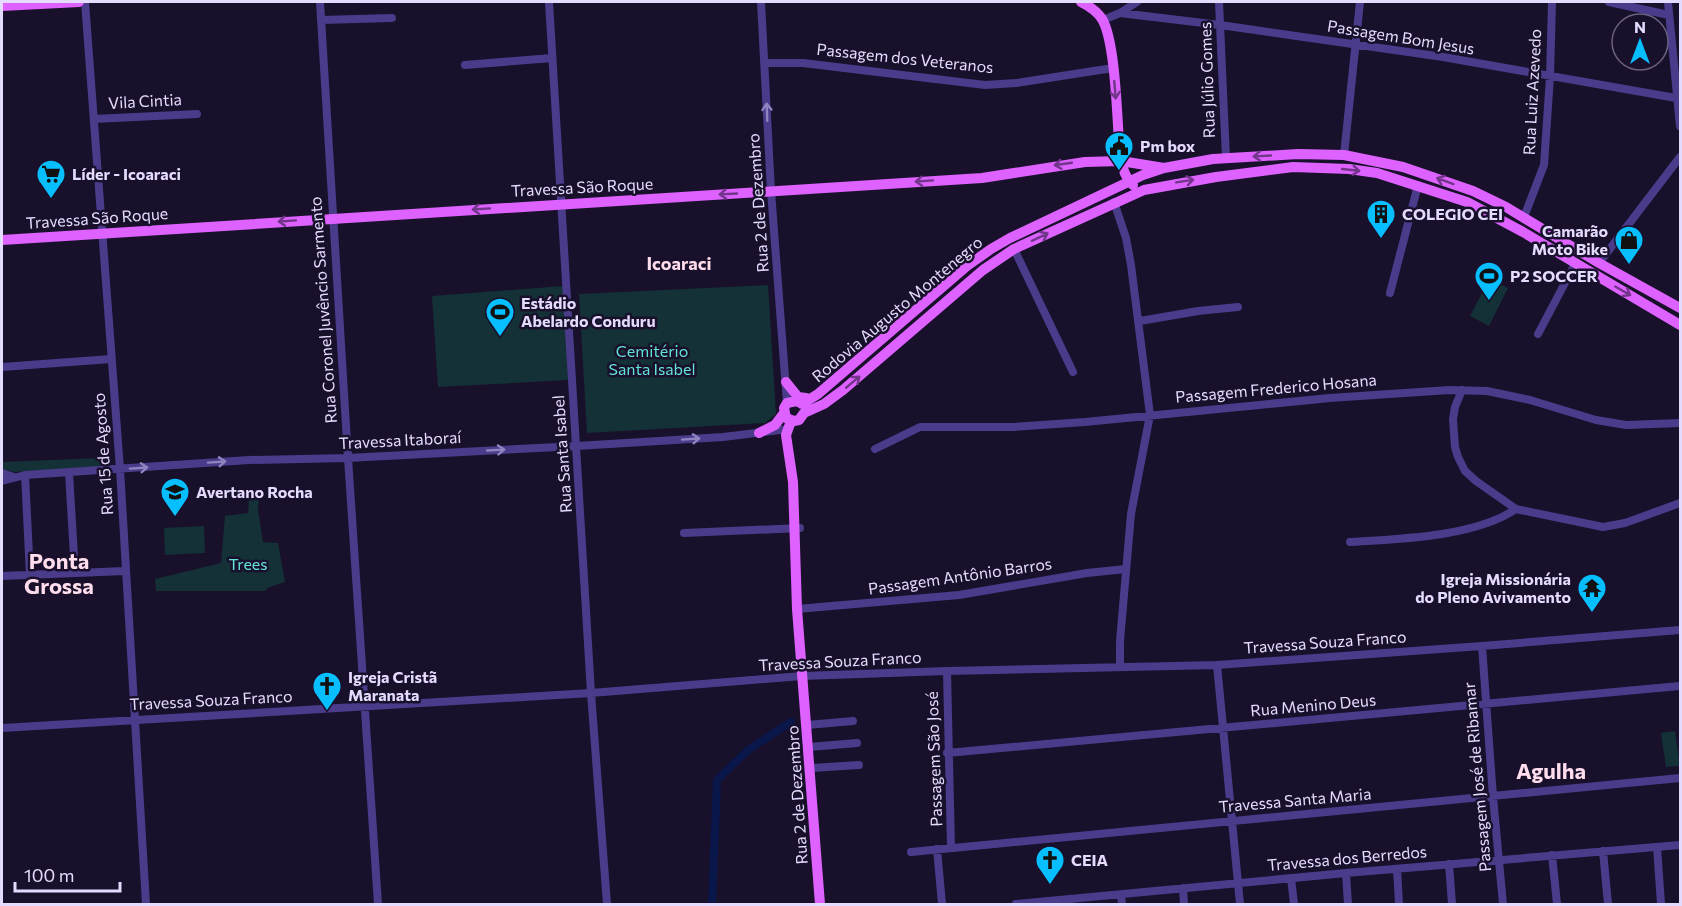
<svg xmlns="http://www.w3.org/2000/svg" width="1682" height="906" viewBox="0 0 1682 906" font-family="Commissioner,sans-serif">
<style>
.green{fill:#133136}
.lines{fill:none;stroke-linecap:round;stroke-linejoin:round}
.canal{stroke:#0a174b;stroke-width:8}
.minor{stroke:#4b3b8b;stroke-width:8}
.major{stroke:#de62ff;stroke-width:10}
.oneway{stroke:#72358a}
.oneway2{stroke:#9083bf}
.labels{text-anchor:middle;stroke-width:5;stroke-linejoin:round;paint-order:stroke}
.street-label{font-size:16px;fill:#e5dbff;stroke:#19102b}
.poi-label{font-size:16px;font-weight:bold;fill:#e5dbff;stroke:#19102b;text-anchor:start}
.park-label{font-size:16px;fill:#62e3d8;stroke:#19102b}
.neighbourhood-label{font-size:18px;font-weight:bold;fill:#ffdded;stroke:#19102b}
.district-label{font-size:22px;font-weight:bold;fill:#ffdded;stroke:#19102b}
</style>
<rect width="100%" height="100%" fill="#19102b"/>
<path class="green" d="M1489,279L1508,288L1489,326L1470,316Z
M768,285L776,414L765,423L587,433L579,294Z
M563,286L569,380L438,387L432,296Z
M101,458V467L14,472L2,469V462Z
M259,498L258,510L263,542L278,543L285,582L267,588L266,591H156L155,579L221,563L225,516L248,513L249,499Z
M204,526L205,553L165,555L164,528Z
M1675,731L1680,766L1666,767L1661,733Z"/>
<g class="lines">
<path class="canal" d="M712,904L717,780L748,750L791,722"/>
<path class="minor" d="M85,2L120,469L146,904
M320,2L348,458L378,904
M549,2L591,693L607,904
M761,2L771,191L787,403
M1219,2L1226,158
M1609,2L1669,15
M1668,2L1680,126
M1120,13L1220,25L1443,57L1676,98
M321,20L392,18
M1103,20L1120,13L1137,2
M765,63H803L985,85L1016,83L1113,68
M465,65L552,58
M94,119L197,114
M1344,155L1360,2
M1114,202L1126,238L1131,265L1150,415L1131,514L1120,641V667
M1524,217L1544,165L1550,77L1552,2
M1014,249L1073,372
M1599,263L1680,157
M1390,293L1418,185
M1140,321L1198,311L1238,307
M1538,334L1575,264
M2,367L111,359
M1462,390L1455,407L1453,419L1455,447L1458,457L1465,471L1476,481L1516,509L1603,527L1625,523L1680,503
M875,449L920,427H1014L1085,422L1330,398L1449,390L1487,391L1530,400L1596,420L1626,425L1680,423
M2,473L14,477
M69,473L75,573
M25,475L30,575
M2,481L25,475L249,460L348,458L577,446L723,437L788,429
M684,533L800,528
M1350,542C1399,539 1475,537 1516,509
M2,576L125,571
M797,609L959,595L1087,573L1126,569
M1482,646L1493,797L1503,904
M1217,665L1240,904
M947,671L951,848
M807,725L853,721
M2,728L591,693L802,676L947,671L1217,665L1482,646L1680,630
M809,747L857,743
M947,753L1680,686
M811,768L859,765
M1657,847L1661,904
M937,849L942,904
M1603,851L1608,904
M911,852L1680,778
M1552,855L1557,904
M1449,864L1452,904
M1397,869L1399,904
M1346,873L1348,904
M1291,878L1294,904
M1183,888L1184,904
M1121,895L1122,904
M1016,904L1346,873L1680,845"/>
<path class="major" d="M1081,2C1089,6 1097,11 1102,19C1115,40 1117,114 1119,142C1121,157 1121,174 1133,185
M2,6L79,2
M2,240L982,178L1085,162L1121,161L1164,168
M786,382L798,397L806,398
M802,404L797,401L787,403L784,408L786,418L794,421L799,420L804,413L824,404L843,390L983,270L1014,249L1144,190L1216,177L1293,167L1349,169L1377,173L1467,202L1523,232L1680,325
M802,404L818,394L967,266L991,249L1010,238L1143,175L1164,168L1213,159L1298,154L1344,155L1403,167L1473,191L1506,207L1599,263L1680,308
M791,421L786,435L793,482L797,609L820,904
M759,433L775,425L784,413"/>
</g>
<defs><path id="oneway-shaft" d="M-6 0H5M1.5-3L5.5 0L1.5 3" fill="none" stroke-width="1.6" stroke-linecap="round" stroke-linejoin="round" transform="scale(1.5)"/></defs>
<g class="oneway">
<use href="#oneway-shaft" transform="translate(1115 90) rotate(85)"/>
<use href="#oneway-shaft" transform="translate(1262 156) rotate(177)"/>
<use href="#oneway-shaft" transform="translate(1063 164) rotate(172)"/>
<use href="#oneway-shaft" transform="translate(1351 170) rotate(6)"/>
<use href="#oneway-shaft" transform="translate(924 181) rotate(176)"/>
<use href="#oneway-shaft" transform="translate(1185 181) rotate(-9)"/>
<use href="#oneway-shaft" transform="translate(1445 181) rotate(-160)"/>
<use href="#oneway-shaft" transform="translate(728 194) rotate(177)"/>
<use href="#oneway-shaft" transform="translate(481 209) rotate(176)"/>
<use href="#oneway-shaft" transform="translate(287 221) rotate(176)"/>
<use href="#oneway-shaft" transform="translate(1040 237) rotate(-25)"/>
<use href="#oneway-shaft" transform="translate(1623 291) rotate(30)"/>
<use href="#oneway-shaft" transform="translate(853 382) rotate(-40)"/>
</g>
<g class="oneway2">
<use href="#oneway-shaft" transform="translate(767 112) rotate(-92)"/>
<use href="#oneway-shaft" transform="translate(691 439) rotate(-4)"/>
<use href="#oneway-shaft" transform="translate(496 450) rotate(-3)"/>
<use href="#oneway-shaft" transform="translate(217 462) rotate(-4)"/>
<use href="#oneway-shaft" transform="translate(139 468) rotate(-4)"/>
</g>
<defs>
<g id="civic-pin" transform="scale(1.5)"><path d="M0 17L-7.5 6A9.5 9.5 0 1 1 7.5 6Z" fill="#07beff" stroke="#19102b"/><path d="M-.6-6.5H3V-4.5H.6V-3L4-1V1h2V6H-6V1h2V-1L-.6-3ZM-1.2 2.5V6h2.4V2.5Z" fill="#111"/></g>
<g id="supermarket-pin" transform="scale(1.5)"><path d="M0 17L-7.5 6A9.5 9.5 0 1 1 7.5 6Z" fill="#07beff" stroke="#19102b"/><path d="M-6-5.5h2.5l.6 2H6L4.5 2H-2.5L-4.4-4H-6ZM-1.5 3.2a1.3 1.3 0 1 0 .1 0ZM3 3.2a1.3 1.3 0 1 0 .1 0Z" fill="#111"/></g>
<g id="building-pin" transform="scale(1.5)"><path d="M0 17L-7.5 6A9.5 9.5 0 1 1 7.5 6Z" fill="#07beff" stroke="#19102b"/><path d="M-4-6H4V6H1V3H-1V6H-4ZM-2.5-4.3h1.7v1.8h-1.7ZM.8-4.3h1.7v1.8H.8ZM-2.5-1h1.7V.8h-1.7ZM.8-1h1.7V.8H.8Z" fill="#111"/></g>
<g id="shop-pin" transform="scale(1.5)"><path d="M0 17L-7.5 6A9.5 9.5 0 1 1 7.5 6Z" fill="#07beff" stroke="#19102b"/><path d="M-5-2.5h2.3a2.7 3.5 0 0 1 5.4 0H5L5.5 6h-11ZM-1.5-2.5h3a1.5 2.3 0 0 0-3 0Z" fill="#111"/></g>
<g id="stadium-pin" transform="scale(1.5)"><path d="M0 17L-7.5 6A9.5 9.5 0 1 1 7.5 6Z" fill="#07beff" stroke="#19102b"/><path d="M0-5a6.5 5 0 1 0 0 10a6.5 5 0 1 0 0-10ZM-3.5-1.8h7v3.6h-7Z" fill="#111"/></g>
<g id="school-pin" transform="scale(1.5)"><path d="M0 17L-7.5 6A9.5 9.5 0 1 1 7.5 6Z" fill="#07beff" stroke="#19102b"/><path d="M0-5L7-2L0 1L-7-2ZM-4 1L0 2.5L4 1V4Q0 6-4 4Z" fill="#111"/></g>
<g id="temple-pin" transform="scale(1.5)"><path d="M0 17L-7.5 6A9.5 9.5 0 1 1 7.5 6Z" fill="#07beff" stroke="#19102b"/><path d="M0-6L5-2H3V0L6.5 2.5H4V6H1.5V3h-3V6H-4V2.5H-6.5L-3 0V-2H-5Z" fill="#111"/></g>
<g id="church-pin" transform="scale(1.5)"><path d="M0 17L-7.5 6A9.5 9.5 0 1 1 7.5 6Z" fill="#07beff" stroke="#19102b"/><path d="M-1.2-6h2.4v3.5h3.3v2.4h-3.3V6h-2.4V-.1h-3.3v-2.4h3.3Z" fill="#111"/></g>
</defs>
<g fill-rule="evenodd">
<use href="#civic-pin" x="1119" y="146"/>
<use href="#supermarket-pin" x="51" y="174"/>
<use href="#building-pin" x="1381" y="214"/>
<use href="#shop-pin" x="1629" y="240"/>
<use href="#stadium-pin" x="1489" y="276"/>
<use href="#stadium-pin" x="500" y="312"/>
<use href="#school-pin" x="175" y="492"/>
<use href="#temple-pin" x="1592" y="588"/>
<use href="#church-pin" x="327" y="686"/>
<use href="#church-pin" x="1050" y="860"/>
</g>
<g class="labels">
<g class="street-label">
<text transform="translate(1401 37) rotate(9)" y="6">Passagem Bom Jesus</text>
<text transform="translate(905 58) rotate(6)" y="6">Passagem dos Veteranos</text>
<text transform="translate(1207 80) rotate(-92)" y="6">Rua Júlio Gomes</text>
<text transform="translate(1532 92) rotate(-87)" y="6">Rua Luiz Azevedo</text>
<text transform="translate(145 101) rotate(-3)" y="6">Vila Cintia</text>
<text transform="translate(582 187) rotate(-3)" y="6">Travessa São Roque</text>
<text transform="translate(758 203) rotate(-94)" y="6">Rua 2 de Dezembro</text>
<text transform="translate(97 218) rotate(-4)" y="6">Travessa São Roque</text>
<text transform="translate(897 309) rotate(-40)" y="6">Rodovia Augusto Montenegro</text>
<text transform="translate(323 310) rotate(-94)" y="6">Rua Coronel Juvêncio Sarmento</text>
<text transform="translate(1276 388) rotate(-5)" y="6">Passagem Frederico Hosana</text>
<text transform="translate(400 440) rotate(-3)" y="6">Travessa Itaboraí</text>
<text transform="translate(103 454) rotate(-94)" y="6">Rua 15 de Agosto</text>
<text transform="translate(562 454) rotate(-94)" y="6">Rua Santa Isabel</text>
<text transform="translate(960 576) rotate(-8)" y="6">Passagem Antônio Barros</text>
<text transform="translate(1325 642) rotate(-4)" y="6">Travessa Souza Franco</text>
<text transform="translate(840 661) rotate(-3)" y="6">Travessa Souza Franco</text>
<text transform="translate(211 700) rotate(-3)" y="6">Travessa Souza Franco</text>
<text transform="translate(1313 705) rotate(-5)" y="6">Rua Menino Deus</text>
<text transform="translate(934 759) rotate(-92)" y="6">Passagem São José</text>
<text transform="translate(1477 777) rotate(-95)" y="6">Passagem José de Ribamar</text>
<text transform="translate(797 795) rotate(-94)" y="6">Rua 2 de Dezembro</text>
<text transform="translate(1295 800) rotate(-5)" y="6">Travessa Santa Maria</text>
<text transform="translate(1347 858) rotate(-5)" y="6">Travessa dos Berredos</text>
</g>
<g class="poi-label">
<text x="1140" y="152">Pm box</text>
<text x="72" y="180">Líder - Icoaraci</text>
<text x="1402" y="220">COLEGIO CEI</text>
<text x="1608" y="237" text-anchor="end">Camarão<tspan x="1608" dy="18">Moto Bike</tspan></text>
<text x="1510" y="282">P2 SOCCER</text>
<text x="521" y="309">Estádio<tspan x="521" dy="18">Abelardo Conduru</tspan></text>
<text x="196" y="498">Avertano Rocha</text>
<text x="1571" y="585" text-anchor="end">Igreja Missionária<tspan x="1571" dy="18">do Pleno Avivamento</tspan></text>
<text x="348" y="683">Igreja Cristã<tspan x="348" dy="18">Maranata</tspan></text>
<text x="1071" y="866">CEIA</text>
</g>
<g class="park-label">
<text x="652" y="357">Cemitério<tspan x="652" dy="18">Santa Isabel</tspan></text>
<text x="248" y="570">Trees</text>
</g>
<g class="neighbourhood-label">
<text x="679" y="270">Icoaraci</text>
</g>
<g class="district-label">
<text x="59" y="569">Ponta<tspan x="59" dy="25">Grossa</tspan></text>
<text x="1551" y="779">Agulha</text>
</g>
</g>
<rect width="1682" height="906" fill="none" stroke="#e5dbff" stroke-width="6"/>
<g transform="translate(1640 42)"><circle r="28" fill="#19102b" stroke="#6b6180" stroke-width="1.5"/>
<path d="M0-4.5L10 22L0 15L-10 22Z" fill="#07beff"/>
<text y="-9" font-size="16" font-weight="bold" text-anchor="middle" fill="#e5dbff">N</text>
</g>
<path d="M15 882v9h105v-9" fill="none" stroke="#e5dbff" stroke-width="3"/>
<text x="24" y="882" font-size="18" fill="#e5dbff" stroke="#19102b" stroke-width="4.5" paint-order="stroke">100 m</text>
</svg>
